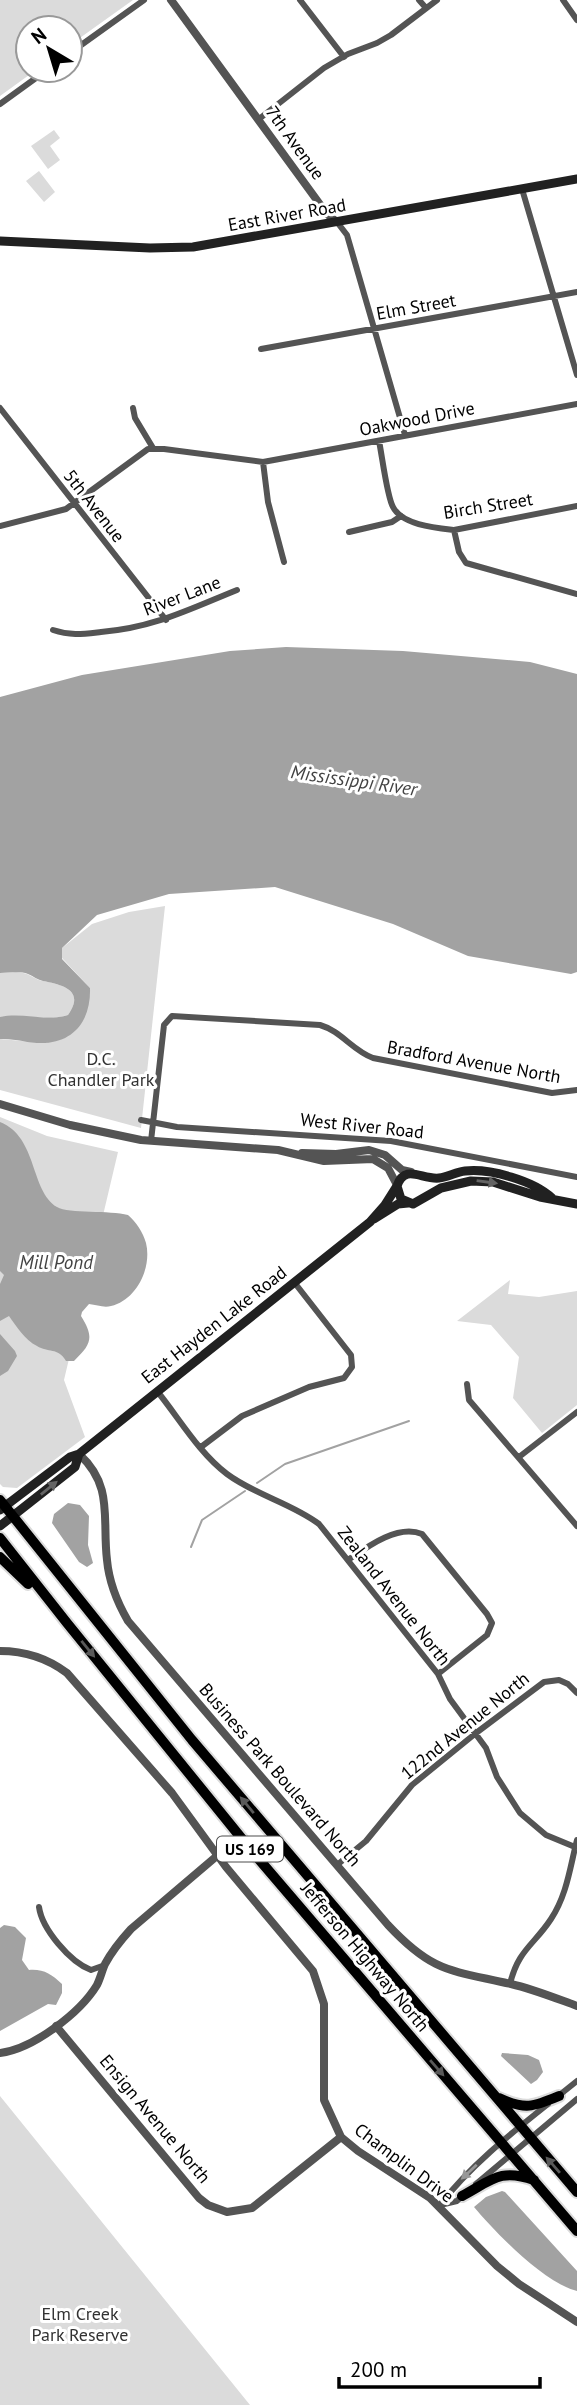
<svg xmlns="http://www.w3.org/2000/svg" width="577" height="2405" viewBox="0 0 577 2405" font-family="'PT Sans',sans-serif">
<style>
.green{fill:#dbdbdb}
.water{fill:#a2a2a2}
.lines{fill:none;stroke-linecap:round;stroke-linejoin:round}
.stream{stroke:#a2a2a2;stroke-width:2}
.trunk-casing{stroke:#dbdbdb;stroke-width:14}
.minor{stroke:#545454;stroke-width:6}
.tertiary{stroke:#545454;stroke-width:8}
.secondary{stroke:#212121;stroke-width:9}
.trunk{stroke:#000;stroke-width:10}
.oneway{fill:#646464}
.oneway2{fill:#595959}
.oneway3{fill:#989898}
.labels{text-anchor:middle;stroke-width:6;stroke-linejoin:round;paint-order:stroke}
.shield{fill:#fff;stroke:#4c4c4c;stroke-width:2}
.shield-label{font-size:16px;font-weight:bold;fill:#000}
.street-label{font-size:18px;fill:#000;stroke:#fff}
.park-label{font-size:18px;fill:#323232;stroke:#fff}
.water-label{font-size:19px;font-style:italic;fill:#434343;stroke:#fff}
</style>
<rect width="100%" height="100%" fill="#fff"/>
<path class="green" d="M0,0H133L70,45V28H28V70H36L0,96Z
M54,130L60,138L50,146L60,160L48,169L31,146Z
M39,171L55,192L44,202L26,181Z
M165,906L141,1128L0,1090V1039L45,1043L57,1040L90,988L62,958V948L92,924L129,912Z
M0,973C7,973 16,971 23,973C30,974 36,980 43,981C64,985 85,991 68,1015C45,1022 23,1013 0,1017Z
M0,1117L47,1136L118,1152L64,1380L85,1437L17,1488L3,1487L0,1484Z
M510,1280L508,1294L539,1297L577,1291V1405L542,1433L513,1398L519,1357L491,1325L457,1321Z
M0,2096L250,2405H0Z"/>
<path class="water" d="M286,647L403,651L530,662L577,674V972L571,974L468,956L393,924L275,887L169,894L97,915L62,948V959L90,988C91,1017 77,1041 45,1043C30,1044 15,1038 0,1039V1017C23,1012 46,1022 68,1015C85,991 64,985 43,981C38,980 33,976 28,974C20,971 9,973 0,973V697L82,675L230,651Z
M0,1122C38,1137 30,1191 57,1207C69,1214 110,1210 128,1215C136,1222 143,1232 146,1243C152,1267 137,1300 111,1306C104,1308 97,1305 89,1304L82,1312L81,1316C94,1337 92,1344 74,1361H66C58,1347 48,1353 37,1346C25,1340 16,1326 9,1316L0,1321V1284L4,1275L0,1271Z
M0,1334L15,1351L17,1356L8,1371L0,1376Z
M68,1503L80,1505L89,1516L88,1545L93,1563L87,1567L79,1562L52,1523L54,1514Z
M4,1925L15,1927L26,1938L22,1960L29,1970C44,1969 51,1974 62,1984V1993L56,2005L48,2004L0,2031V1928Z
M502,2053L528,2055L539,2060L543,2072L537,2080L531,2084L501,2056Z
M502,2191L505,2192L577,2271V2291C544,2283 496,2233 474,2207L486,2197Z"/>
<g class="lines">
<path class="stream" d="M257,1483L285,1464L409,1421
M191,1547L202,1520L245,1491"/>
<g class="trunk-casing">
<path id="trunk" d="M0,1500L192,1740L577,2192
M0,1538L67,1623L251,1850L577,2231
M0,1557L28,1584
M499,2098C525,2110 533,2107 559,2096
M462,2196C492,2180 500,2168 534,2180"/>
</g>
<path class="minor" d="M300,0L344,57
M419,0L426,8
M563,0L577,20
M70,53L144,0
M0,104L47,70
M259,119L324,68L348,54L377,43L391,35L437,0
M522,189L577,375
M337,222L347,235L405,435
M261,349L577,292
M0,408L166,620
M133,408L135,418L153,448
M379,441C382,455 387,497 393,507C402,525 436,528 454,530L577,506
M263,462L268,502L284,562
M0,526L66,509L148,449H164L263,462L577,404
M454,530L459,552L466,563L577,594
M349,532L392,522L401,516
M53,630C71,636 83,634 101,632C153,628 190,609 237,590
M141,1120L177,1127L391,1141L577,1177
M151,1141L164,1025L172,1016L320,1025C341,1031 353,1051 373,1058L552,1093L577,1090
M467,1384L469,1400L577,1526
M157,1391C179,1418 199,1453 227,1474C255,1495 291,1503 319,1524L438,1674L450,1699L486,1748L497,1777L520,1813L546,1835L575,1847
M201,1447L242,1416L309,1387L344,1378L352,1367L351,1355L294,1282
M519,1457L577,1412
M348,1560C368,1546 398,1524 422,1534L487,1614L492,1623L487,1635L438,1674
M337,1865L366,1841L412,1785L476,1733L544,1682L559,1680L568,1684L577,1693
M39,1907C42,1929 70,1962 91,1970L105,1965
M510,1984C518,1950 534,1945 551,1919C567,1895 570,1867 577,1840
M557,2097L577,2081
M476,2184L577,2099
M440,2205L457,2201L462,2196
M439,2206C469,2167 509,2135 548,2104"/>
<path class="tertiary" d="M171,0L327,214L337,222
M0,1104L70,1125L141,1140L278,1150L324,1161L373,1159L388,1168L397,1185
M302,1153L336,1154L369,1150L385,1155L402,1170L411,1172
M79,1454C114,1486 102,1519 107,1560C109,1582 117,1602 128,1621L388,1925C433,1973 450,1970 511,1984C533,1989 555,1998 577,2006
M0,1651C26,1651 47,1658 67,1673L172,1793L226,1867L313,1971L324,2004V2100L341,2137L358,2151L430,2198L497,2266L519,2284L577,2322
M56,2026L199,2198L208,2205L227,2212L252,2208L341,2137
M0,2053C33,2049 80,2013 97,1985C100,1979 102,1971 105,1964C112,1951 121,1940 131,1929L218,1855"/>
<path class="secondary" d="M0,241L150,248L193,247L577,179
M552,1198C534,1181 490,1168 465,1171C456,1172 448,1177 439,1178C422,1180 405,1163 397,1186L401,1199L413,1204L441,1188L471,1181L493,1182L540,1197L577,1204
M374,1219L398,1204L408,1203
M0,1510L70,1457L79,1454L370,1222L385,1205L397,1186
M0,1526L75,1467L79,1454"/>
<use href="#trunk" class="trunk"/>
</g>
<defs><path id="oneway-solid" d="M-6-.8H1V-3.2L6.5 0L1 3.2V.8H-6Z" transform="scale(1.75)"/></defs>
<g class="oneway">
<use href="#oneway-solid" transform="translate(487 1182) rotate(8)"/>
<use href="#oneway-solid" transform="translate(49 1488) rotate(-39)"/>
</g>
<g class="oneway2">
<use href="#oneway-solid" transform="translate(88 1649) rotate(51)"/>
<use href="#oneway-solid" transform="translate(247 1805) rotate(-130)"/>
<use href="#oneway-solid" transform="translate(437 2068) rotate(49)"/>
<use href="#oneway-solid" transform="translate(553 2165) rotate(-131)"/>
</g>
<use class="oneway3" href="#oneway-solid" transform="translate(469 2172) rotate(137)"/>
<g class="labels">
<rect class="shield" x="217" y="1836.5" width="66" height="25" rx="5"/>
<g class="shield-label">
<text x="250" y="1855">US 169</text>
</g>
<g class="street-label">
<text transform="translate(295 143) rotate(54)" y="6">7th Avenue</text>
<text transform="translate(287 215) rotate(-10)" y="6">East River Road</text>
<text transform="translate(416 307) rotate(-10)" y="6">Elm Street</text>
<text transform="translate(417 419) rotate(-11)" y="6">Oakwood Drive</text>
<text transform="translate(94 506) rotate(52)" y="6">5th Avenue</text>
<text transform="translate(488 506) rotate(-9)" y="6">Birch Street</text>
<text transform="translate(182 596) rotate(-21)" y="6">River Lane</text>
<text transform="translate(474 1062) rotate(10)" y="6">Bradford Avenue North</text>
<text transform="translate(362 1126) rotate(6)" y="6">West River Road</text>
<text transform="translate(214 1325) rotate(-38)" y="6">East Hayden Lake Road</text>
<text transform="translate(394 1596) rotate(52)" y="6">Zealand Avenue North</text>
<text transform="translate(465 1726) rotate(-39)" y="6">122nd Avenue North</text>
<text transform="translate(280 1775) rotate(49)" y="6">Business Park Boulevard North</text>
<text transform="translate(365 1957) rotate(50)" y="6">Jefferson Highway North</text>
<text transform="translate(155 2119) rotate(50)" y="6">Ensign Avenue North</text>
<text transform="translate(404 2163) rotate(37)" y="6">Champlin Drive</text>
</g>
<g class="park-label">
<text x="101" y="1065">D.C.<tspan x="101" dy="21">Chandler Park</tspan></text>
<text x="80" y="2320">Elm Creek<tspan x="80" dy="21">Park Reserve</tspan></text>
</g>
<g class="water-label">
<text transform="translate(354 780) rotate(8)" y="7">Mississippi River</text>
<text x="56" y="1269">Mill Pond</text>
</g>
</g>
<g transform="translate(49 49) rotate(322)"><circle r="33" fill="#ffffff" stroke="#999999" stroke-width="2"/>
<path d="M0-5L12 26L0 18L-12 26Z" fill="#000000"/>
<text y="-10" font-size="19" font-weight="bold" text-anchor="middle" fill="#000000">N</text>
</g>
<path d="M339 2377v10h201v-10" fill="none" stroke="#000000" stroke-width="3.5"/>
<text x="350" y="2377" font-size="21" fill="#000000" stroke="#ffffff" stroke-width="5" paint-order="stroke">200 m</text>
</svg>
